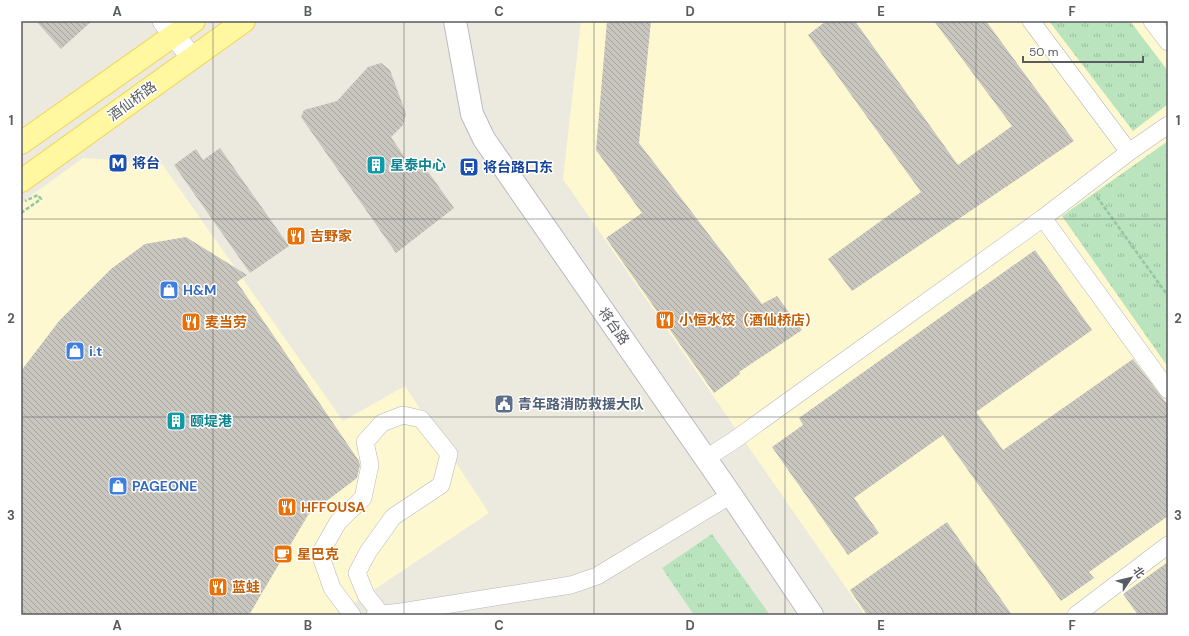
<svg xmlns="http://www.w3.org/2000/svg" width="1189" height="636" viewBox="0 0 1189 636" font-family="'DM Sans','Noto Sans SC',sans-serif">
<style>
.commercial{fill:#fef8d1}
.grass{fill:url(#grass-tufts)}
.building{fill:url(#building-back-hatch)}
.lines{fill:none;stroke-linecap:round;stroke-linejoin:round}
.minor-casing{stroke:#b5b7bc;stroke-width:18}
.tertiary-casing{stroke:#b5b7bc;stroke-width:22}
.secondary-casing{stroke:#b8bac1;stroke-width:24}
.primary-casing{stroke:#f3d350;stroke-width:24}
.path{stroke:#93c5a6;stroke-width:2.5;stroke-dasharray:4 2;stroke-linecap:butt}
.minor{stroke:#fff;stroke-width:17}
.tertiary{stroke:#fff;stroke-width:21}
.secondary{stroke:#fff;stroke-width:22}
.primary{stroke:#fff8a0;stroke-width:22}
.grid{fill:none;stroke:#585b60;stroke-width:1;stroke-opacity:0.55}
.labels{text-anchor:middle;stroke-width:3;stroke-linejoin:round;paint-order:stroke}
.street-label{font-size:14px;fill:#585b60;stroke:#fff}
.transit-label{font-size:14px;font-weight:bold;fill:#164399;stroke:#fff;text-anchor:start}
.culture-label{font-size:14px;font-weight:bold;fill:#0d838f;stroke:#fff;text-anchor:start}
.food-label{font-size:14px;font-weight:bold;fill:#c56008;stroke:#fff;text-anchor:start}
.shop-label{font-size:14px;font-weight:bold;fill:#366cbe;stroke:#fff;text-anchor:start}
.service-label{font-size:14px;font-weight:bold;fill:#4e5e75;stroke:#fff;text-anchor:start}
.neatline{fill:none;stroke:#585b60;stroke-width:1.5}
.grid-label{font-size:13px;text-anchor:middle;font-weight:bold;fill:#585b60}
</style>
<defs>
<pattern id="grass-tufts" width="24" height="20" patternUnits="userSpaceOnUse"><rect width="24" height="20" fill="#bae4bd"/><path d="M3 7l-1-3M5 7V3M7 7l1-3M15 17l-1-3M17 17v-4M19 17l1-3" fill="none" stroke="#9abc9d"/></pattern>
<pattern id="building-back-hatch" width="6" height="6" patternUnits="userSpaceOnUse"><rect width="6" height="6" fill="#c8c6be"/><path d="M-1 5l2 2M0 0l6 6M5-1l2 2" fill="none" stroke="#a5a49e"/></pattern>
</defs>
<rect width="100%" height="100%" fill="#eceadf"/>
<path class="commercial" d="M581,21H1168V615H865L563,179Z
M83,158L162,164L343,421L405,386L489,513L336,615H21V203Z"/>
<path class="grass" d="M1049,21H1130L1168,71V104L1133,131Z
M1168,141V367L1062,216Z
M712,534L770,615H694L662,568Z"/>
<path class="building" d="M36,21H92L61,49Z
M607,21H651L639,143L762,304L777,296L802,330L739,372L740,374L714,393L606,238L642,213L596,150Z
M826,21H855L958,165L1012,126L934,21H986L1074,141L852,291L828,259L921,192L808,35Z
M381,63L390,70L406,114L403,125L391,137L405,158L429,173L454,208L396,253L301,117L304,110L337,101L368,67Z
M220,148L289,246L250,273L174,165L196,149L203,160Z
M186,237L247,275L237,282L359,461L360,465L357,478L308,515L249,615H21V371L59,321L111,269L145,244Z
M1035,250L1092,330L976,412L1003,450L1133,359L1168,405V516L1089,572L1094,578L1061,601L943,435L854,498L879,533L848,555L772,447L803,425L799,418Z
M947,522L1012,615H867L850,590Z
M1168,562V615H1138L1123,594Z"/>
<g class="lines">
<g class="minor-casing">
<path id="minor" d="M1031,21L1129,152L1168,125
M1152,21L1168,42
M1043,218L1168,390
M705,459L733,441L1043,218L1129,152
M352,615L332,588L320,554L338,522L363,498L370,465L365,442L382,423L403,415L421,419L449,454L441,485L393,517L368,552L357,573L366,595L381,614
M375,615L401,612L571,585L597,576L731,495
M1076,615L1168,545"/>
</g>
<g class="tertiary-casing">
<path id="tertiary" d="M163,21L192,58"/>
</g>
<g class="secondary-casing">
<path id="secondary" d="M455,21L472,114L484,139L731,495L812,615"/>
</g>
<g class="primary-casing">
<path id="primary" d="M21,143L194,21
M21,181L244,21"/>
</g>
<path class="path" d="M1097,197L1168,296
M21,213L41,199L38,195L25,201"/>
<use href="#minor" class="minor"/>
<use href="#tertiary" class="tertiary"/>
<use href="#secondary" class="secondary"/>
<use href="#primary" class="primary"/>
</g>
<path class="grid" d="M213,21V615M404,21V615M594,21V615M785,21V615M976,21V615M21,219H1168M21,417H1168"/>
<defs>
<g id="metro-square" transform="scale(1)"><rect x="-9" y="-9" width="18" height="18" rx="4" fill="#1a4fb4" stroke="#fff"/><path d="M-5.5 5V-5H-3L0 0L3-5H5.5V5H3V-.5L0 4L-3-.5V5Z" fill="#fff"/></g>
<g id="building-square" transform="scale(1)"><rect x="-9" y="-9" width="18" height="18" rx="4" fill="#0f9aa8" stroke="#fff"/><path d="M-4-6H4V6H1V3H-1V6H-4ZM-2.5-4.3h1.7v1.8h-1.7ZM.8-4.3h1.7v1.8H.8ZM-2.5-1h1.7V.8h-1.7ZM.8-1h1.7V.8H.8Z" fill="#fff"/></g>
<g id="bus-square" transform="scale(1)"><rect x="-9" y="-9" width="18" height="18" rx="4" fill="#1a4fb4" stroke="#fff"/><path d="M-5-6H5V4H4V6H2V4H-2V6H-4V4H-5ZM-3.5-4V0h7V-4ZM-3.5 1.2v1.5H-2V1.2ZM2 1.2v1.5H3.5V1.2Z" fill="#fff"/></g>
<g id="restaurant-square" transform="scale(1)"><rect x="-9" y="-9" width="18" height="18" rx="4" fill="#e8710a" stroke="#fff"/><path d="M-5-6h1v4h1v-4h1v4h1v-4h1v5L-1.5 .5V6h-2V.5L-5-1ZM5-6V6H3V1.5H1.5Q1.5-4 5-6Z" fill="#fff"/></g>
<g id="shop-square" transform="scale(1)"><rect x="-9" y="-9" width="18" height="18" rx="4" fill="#3f7fe0" stroke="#fff"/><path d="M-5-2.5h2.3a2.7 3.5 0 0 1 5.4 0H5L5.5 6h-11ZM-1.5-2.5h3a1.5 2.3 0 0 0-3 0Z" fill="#fff"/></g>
<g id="civic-square" transform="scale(1)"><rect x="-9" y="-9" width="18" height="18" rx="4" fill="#5c6f8a" stroke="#fff"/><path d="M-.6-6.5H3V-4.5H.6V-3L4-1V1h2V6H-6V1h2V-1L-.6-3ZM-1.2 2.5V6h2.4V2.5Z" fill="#fff"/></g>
<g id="cafe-square" transform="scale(1)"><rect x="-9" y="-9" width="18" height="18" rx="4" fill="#e8710a" stroke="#fff"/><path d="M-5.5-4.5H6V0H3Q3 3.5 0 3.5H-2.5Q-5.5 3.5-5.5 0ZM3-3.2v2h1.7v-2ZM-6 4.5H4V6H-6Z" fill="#fff"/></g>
</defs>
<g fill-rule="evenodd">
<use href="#metro-square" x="118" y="163"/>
<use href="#building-square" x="376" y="165"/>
<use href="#bus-square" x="469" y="167"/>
<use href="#restaurant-square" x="296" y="236"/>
<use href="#shop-square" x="169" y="290"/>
<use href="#restaurant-square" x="665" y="320"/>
<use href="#restaurant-square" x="191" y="322"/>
<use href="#shop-square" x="75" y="351"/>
<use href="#civic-square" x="504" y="404"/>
<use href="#building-square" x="176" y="421"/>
<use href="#shop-square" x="118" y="486"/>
<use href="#restaurant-square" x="287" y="507"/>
<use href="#cafe-square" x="283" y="554"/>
<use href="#restaurant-square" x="218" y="587"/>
</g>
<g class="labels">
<g class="street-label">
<text transform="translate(132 101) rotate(-36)" y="5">酒仙桥路</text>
<text transform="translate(614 326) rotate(55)" y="5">将台路</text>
</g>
<g class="transit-label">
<text x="132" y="168">将台</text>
<text x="483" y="172">将台路口东</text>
</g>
<g class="culture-label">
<text x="390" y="170">星泰中心</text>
<text x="190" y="426">颐堤港</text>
</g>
<g class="food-label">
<text x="310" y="241">吉野家</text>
<text x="679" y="325">小恒水饺（酒仙桥店）</text>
<text x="205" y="327">麦当劳</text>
<text x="301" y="512">HFFOUSA</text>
<text x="297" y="559">星巴克</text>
<text x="232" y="592">蓝蛙</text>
</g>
<g class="shop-label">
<text x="183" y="295">H&amp;M</text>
<text x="89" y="356">i.t</text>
<text x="132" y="491">PAGEONE</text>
</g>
<g class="service-label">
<text x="518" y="409">青年路消防救援大队</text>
</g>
</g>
<rect width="1189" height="636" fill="none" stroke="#ffffff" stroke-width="44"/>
<g transform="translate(1131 578) rotate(55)" stroke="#ffffff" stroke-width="3" paint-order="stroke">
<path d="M0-3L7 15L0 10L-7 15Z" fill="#585b60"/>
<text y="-6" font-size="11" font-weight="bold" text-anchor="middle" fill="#585b60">北</text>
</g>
<path d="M1023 56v6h120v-6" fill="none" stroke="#585b60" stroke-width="2"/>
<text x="1029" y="56" font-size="12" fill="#585b60" stroke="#ffffff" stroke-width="3" paint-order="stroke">50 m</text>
<rect x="22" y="22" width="1145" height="592" class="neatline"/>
<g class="grid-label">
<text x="117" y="16">A</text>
<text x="308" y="16">B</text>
<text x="499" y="16">C</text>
<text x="690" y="16">D</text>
<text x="881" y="16">E</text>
<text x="1072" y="16">F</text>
<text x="11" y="125">1</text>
<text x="1178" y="125">1</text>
<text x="11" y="323">2</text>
<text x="1178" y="323">2</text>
<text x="11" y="520">3</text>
<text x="1178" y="520">3</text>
<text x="117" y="630">A</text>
<text x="308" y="630">B</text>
<text x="499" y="630">C</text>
<text x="690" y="630">D</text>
<text x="881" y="630">E</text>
<text x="1072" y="630">F</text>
</g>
</svg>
